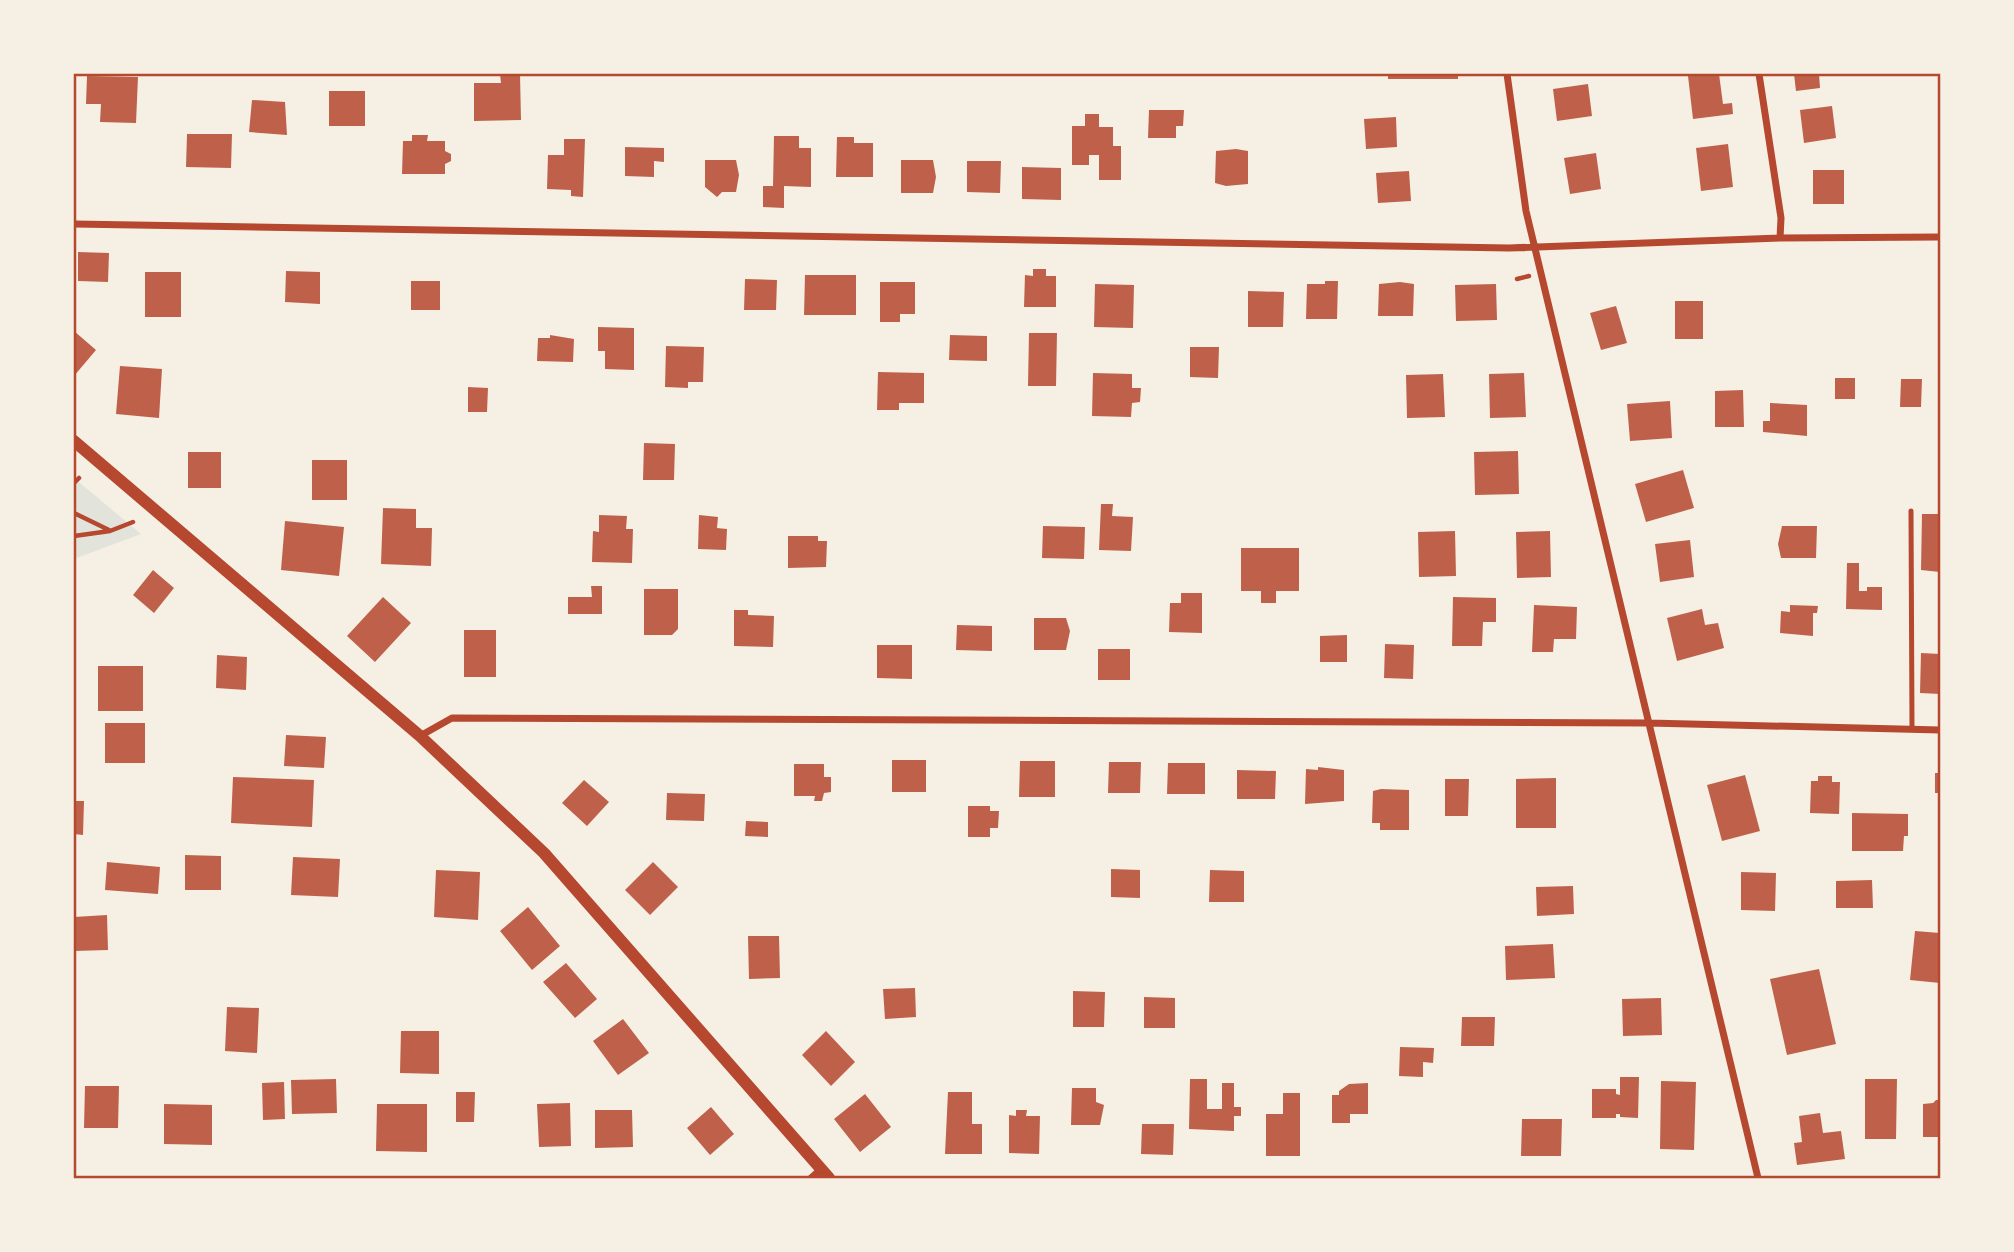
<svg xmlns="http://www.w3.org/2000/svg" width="2014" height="1252" viewBox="0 0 2014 1252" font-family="Montserrat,sans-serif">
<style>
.green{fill:#e2e4dc}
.building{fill:#bf614a}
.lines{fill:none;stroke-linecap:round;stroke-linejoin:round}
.path{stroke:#b5482f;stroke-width:4.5}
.service{stroke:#b5482f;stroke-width:5}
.minor{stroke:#b5482f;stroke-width:7}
.tertiary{stroke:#b5482f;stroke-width:12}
.neatline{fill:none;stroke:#b5482f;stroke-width:2.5}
</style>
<rect width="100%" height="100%" fill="#f6efe4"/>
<path class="green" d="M74,478L141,534L74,559Z"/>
<path class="building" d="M500,74H520L521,120L474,121V83H501Z
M1388,74H1458V79H1388Z
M1719,74L1723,104L1732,103L1733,114L1693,119L1688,76Z
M1794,74H1819L1820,88L1796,91Z
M87,76L138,77L136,123L100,122L101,104H86Z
M1588,84L1592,116L1557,121L1553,89Z
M329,91H365V126H329Z
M252,100L285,102L287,135L249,132Z
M1832,106L1836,138L1804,143L1800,110Z
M1149,110H1184L1183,126H1176V138H1148Z
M1085,114H1099V127H1113V146H1121V180H1099V155H1089V165H1072V126H1085Z
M1396,117L1397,147L1366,149L1364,119Z
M187,134H232L231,168L186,167Z
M412,135H428L427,141H445V151L451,154V161L445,164V174H402L403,141H412Z
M774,136H799V148H811V187L784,186V208L763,207V186H773Z
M837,137H854V143H873V177H836Z
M564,139H585L583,197L571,196V190L547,189L548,155H564Z
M1728,144L1733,187L1701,191L1696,148Z
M625,147L664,148V162L654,161V177L625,176Z
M1236,149L1248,151V184L1226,186L1215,183L1216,151Z
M1596,153L1601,189L1570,194L1564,158Z
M705,160H736L739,175L736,192H722L717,197L705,187Z
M901,160H933L936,177L933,193H901Z
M967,161H1001L1000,193L967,192Z
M1022,167L1061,168V200L1022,199Z
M1813,170H1844V204H1813Z
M1409,171L1411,201L1378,203L1376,173Z
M78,252L109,253L108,282L78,281Z
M1033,269H1046V276H1056V307H1024L1025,275L1033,276Z
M286,271L320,272V304L285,302Z
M145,272H181V317H145Z
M805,275H856V315H804Z
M745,279L777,280L776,310H744Z
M411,281H440V310H411Z
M1325,281H1338L1337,319H1306L1307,284H1325Z
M880,282H915V314H900V322H880Z
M1400,282L1414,284L1413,316H1378L1379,284Z
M1095,284L1134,285L1133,328L1094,327Z
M1496,284L1497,320L1456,321L1455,285Z
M1248,291L1284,292L1283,327H1248Z
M1675,301H1703V339H1675Z
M1616,306L1627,343L1601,350L1590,313Z
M598,327L634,328V370L605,369V351H598Z
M74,331L96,350L74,376Z
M1029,333H1057L1056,386H1028Z
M550,335L574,339L573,362L537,361L538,338H550Z
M950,335L987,336V361L949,360Z
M666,346L704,347L703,382H688V388L665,387Z
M1190,347H1219L1218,378L1190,377Z
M120,366L162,369L159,418L116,414Z
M878,372L924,373V403H899V410H877Z
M1093,373L1132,374V388H1141L1140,402L1132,403L1131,417L1092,416Z
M1524,373L1526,417L1490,418L1489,374Z
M1443,374L1445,417L1407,418L1406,375Z
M1835,378H1855V399H1835Z
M1901,379H1922L1921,407H1900Z
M468,387L488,388L487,412H468Z
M1743,390L1744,427H1715V391Z
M1670,401L1672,438L1630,441L1627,404Z
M1770,403L1807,405V436L1763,432V421H1770Z
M644,443L675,444L674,480H643Z
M1518,451L1519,494L1475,495L1474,452Z
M188,452H221V488H188Z
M312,460H347V500H312Z
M1683,470L1694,508L1646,522L1635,484Z
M1101,504H1113L1112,516L1133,517L1131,551L1099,550Z
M383,508L416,509V528H432L431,566L381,564Z
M1922,514H1940V572L1921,570Z
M599,515L627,516L626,529H633L632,563L592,562L593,531L599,532Z
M699,515L718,517L717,528L727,529L726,550L698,549Z
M285,521L344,527L339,576L281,570Z
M1043,526L1085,527L1084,559L1042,558Z
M1782,526H1817L1816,558H1781L1778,544Z
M1455,531L1456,576L1419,577L1418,532Z
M1550,531L1551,577L1517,578L1516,532Z
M788,536H818V541H827L826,567L788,568Z
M1690,540L1694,577L1660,582L1655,544Z
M1241,548H1299V591H1276V603H1261V591H1241Z
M1847,563H1859V591H1867V587H1882V610L1846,609Z
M153,570L174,588L154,613L133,595Z
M591,586H602V614H568V597H592Z
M644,589H678V629L672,635H644Z
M1181,593H1202V633L1169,632L1170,603H1181Z
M383,597L411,623L375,662L347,636Z
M1453,597L1496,598V622H1483L1482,646H1452Z
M1534,605L1577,607L1576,639H1554L1553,652H1532Z
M1790,605L1818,606L1817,613H1813V636L1780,633L1781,611L1790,612Z
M1702,609L1705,625L1718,623L1724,648L1677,661L1667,618Z
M734,610H748V615L774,616L773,647L734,646Z
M1034,618H1066L1070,631L1066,650H1034Z
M957,625L992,626V651L956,650Z
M464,630H496V677H464Z
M1347,635V662H1320V636Z
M1385,644L1414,645L1413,679L1384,678Z
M877,645H912V679L877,678Z
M1098,649H1130V680H1098Z
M1921,653L1940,654V694L1920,693Z
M217,655L247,657L246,690L216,688Z
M98,666H143V711H98Z
M105,723H145V763H105Z
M286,735L326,737L324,768L284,766Z
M892,760H926V792H892Z
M1020,761H1055V797H1019Z
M1109,762H1141L1140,793H1108Z
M1168,763H1205V794H1167Z
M794,764H824V777H831V792L824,793L822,801H814L815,796H794Z
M1318,767L1344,770V801L1305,804L1306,769L1318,770Z
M1237,770L1276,771L1275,799H1237Z
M1935,773H1940V793H1935Z
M1745,775L1760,831L1722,841L1707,785Z
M1818,776H1832V782H1840L1839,814L1810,813L1811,781H1818Z
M233,777L314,780L312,827L231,823Z
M1556,778V828H1516V779Z
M1445,779H1469L1468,816H1445Z
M584,780L609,802L587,826L562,803Z
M1381,789L1409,790V830H1380V823H1372L1373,791Z
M667,793L705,794L704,821L666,820Z
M74,801H84L83,835L74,834Z
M968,806H990V811H999L998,828H990V837H968Z
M1852,813L1908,814V836H1904L1903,851H1852Z
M746,821L768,822V837L745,836Z
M185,855L221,856V890H185Z
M293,857L340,859L338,897L291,895Z
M107,862L160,867L158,894L105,890Z
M653,862L678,887L650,915L625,890Z
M1111,869L1140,870V898L1111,897Z
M436,870L480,872L478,920L434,917Z
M1210,870L1244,871V902H1209Z
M1741,872L1776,873L1775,911L1741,910Z
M1872,880L1873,908H1836V881Z
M1573,886L1574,914L1537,916L1536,887Z
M528,907L560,946L532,970L500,931Z
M107,915L108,950L74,951V917Z
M1915,931L1940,933V983L1910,980Z
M748,936H779L780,978L749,979Z
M1553,944L1555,978L1506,980L1505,946Z
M566,963L597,999L575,1018L543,982Z
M1819,969L1836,1044L1787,1055L1770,979Z
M915,988L916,1017L885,1019L883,989Z
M1073,991L1105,992L1104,1027H1073Z
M1144,997L1175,998V1028H1144Z
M1661,998L1662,1035L1623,1036L1622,999Z
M227,1007L259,1008L257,1053L225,1051Z
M1462,1017H1495L1494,1046H1461Z
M623,1019L649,1053L618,1075L593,1041Z
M401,1031H439V1074L400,1073Z
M826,1031L855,1062L831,1086L802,1055Z
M1400,1047L1434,1048L1433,1063L1423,1062V1077L1399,1076Z
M1620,1077H1639L1638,1118L1620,1117V1114H1616V1118H1592V1089H1616V1094L1620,1095Z
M336,1079L337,1113L292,1114L291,1080Z
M1190,1079H1207V1109H1222V1083H1234V1107H1241V1116H1234V1131L1189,1129Z
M1865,1079H1897L1896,1139H1865Z
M1661,1081L1696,1082L1694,1150L1660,1149Z
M284,1082L285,1119L263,1120L262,1083Z
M1368,1083V1114H1350V1123H1332V1095H1339V1091L1349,1084Z
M85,1086H119L118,1128H84Z
M1072,1088H1096V1102L1104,1105L1100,1125H1071Z
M456,1092H475L474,1122H456Z
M948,1092H972V1124H982V1154H945Z
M1283,1093H1300V1156H1266V1114H1283Z
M865,1094L891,1127L860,1152L834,1119Z
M1936,1100H1940V1137H1923V1104L1933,1103Z
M570,1103L571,1146L539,1147L537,1104Z
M164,1104L212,1105V1145L164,1144Z
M377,1104H427V1152L376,1151Z
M711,1107L734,1134L710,1155L687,1128Z
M595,1110H632L633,1147L595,1148Z
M1016,1110H1027L1026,1116H1040L1039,1154L1009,1153V1115L1016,1116Z
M1820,1113L1823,1133L1841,1131L1845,1159L1797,1165L1794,1143L1802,1142L1799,1116Z
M1522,1119H1562L1561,1156H1521Z
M1142,1124H1174L1173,1155L1141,1154Z"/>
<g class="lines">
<path class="path" d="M1517,279L1529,276
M74,483L79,478
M74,513L109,530
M74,536L110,531L133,522"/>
<path class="service" d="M1911,511L1912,729"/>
<path class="minor" d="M1507,74L1526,211L1758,1178
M1759,74L1781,218L1780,238
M74,224L1509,248L1780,238L1940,237
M420,736L452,718L1649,723L1940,730
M811,1178L821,1169"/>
<path class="tertiary" d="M74,441L420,736L544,853L829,1178"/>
</g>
<rect width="2014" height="1252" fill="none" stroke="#f6efe4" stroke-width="150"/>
<rect x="75" y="75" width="1864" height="1102" class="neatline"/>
</svg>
